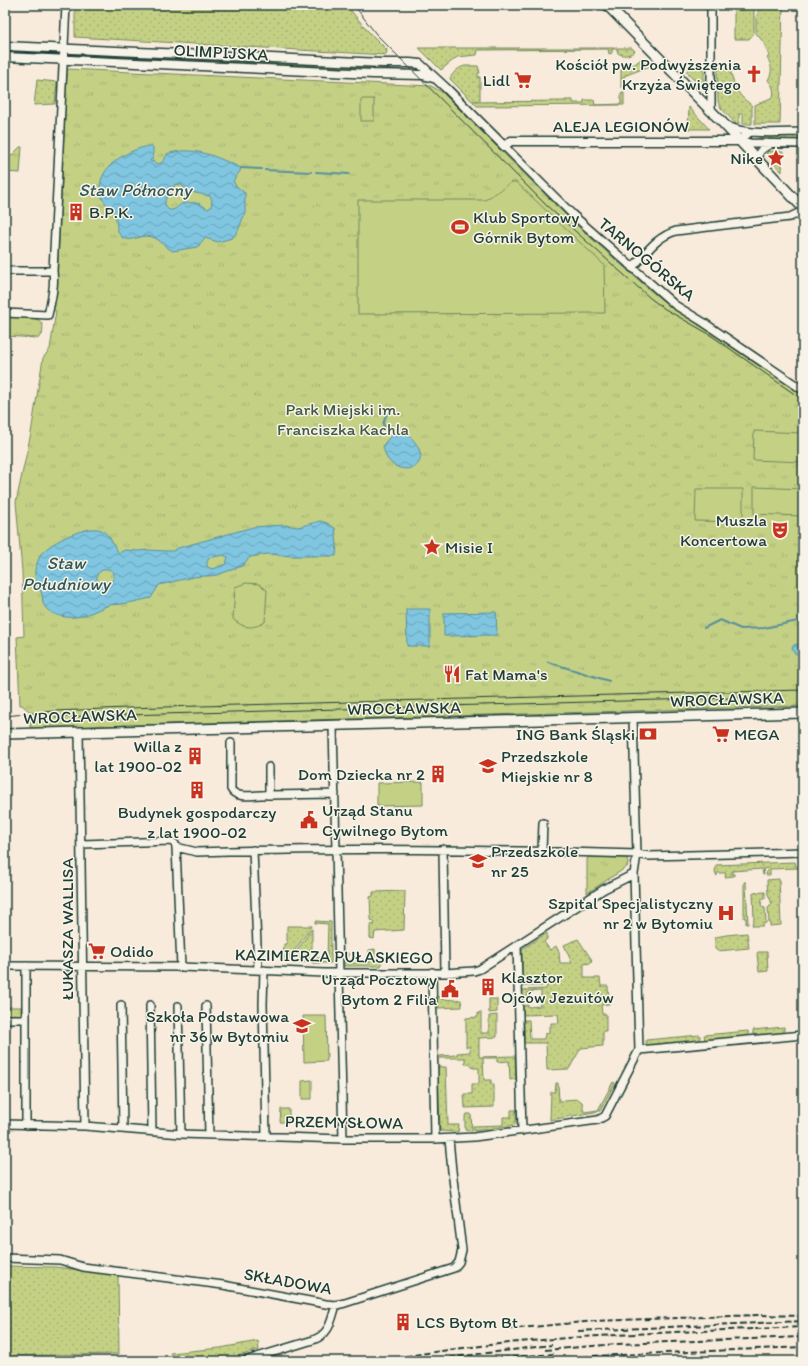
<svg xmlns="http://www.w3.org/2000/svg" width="808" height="1366" viewBox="0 0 808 1366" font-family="Itim,sans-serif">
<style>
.grass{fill:url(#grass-dots);stroke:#72875c}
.park{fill:url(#park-tufts);stroke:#72875c}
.pitch{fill:#c4d185;stroke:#72875c}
.water{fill:url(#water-waves);stroke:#598f9c;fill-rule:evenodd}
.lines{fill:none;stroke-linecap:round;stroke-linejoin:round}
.stream{stroke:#598f9c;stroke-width:2}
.minor-casing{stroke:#1f3d34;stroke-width:10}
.tertiary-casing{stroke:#1f3d34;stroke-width:11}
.secondary-casing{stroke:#1f3d34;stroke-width:12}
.minor{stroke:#f7f3e8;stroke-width:7}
.tertiary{stroke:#f7f3e8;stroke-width:8}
.secondary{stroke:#f7f3e8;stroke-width:9}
.tram{stroke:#1f3d34;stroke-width:1}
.rail{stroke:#1f3d34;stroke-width:2;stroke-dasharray:6 3;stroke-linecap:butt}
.labels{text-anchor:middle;stroke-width:3;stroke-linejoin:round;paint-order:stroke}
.street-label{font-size:17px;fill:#1f3d34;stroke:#f7f3e8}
.poi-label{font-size:17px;fill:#1f3d34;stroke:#f7f3e8;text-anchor:start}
.park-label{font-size:17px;fill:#405b44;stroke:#f7f3e8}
.water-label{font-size:18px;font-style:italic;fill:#325857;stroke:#f7f3e8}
</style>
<defs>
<pattern id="grass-dots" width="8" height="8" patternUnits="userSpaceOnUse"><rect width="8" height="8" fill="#c4d185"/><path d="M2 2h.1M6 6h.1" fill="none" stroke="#a8b473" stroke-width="1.8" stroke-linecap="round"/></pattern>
<pattern id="park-tufts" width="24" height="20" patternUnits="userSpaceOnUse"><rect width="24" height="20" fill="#c4d185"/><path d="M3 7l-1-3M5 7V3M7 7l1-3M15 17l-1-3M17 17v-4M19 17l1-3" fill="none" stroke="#a8b473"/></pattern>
<pattern id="water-waves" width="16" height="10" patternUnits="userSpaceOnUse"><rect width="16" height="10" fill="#80c6e1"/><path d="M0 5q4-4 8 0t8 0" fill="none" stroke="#68a2b7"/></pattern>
</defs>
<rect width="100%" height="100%" fill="#f8ebdc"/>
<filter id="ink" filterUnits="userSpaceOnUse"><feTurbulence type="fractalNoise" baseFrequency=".025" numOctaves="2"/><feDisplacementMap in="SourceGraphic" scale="8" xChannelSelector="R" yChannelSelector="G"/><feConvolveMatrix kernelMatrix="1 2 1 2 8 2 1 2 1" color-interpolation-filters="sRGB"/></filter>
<g filter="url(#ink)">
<path class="grass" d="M75,5H346L368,31L387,50L386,55L75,37Z
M746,5H754V33L749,39H734V10H745Z
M758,5H783L780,124H755V105L773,97C775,90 772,85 768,80C773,72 772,65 767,58L769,56L764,43L756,33V17L758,14Z
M419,48H632L635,51C631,55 623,57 618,53L617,49H612V53L609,54L608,49L478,50L477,55L457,57L441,70Z
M5,49L57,52L58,53L56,56L5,54Z
M84,52L376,66L373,71L84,57Z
M642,58L650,66L624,76V87H621V69H623L625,66L635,64Z
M692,65L697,68H704V85L702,88L686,72Z
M465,66H478L480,73H478V77H480V100L472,101L450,79C452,73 459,67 465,66Z
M717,67L730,69C733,80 735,91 744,99C747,102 750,103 752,106V124H743V114H739V124H736L721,108L718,102Z
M37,80L57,82L55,104L34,105Z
M621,93H624V105L477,106L473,102L565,101V100H573V103H584V100H594L595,105L621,104Z
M689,107L709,129H688Z
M803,135V141L762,140L759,138V136Z
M770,151L783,152L782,172L766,155L767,152Z
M795,862L796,866L798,867V868L770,869V875H766L768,868L763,869L764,875H763L762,869L732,871V874H734V876L725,877L726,873H717V876L715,872L716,865Z
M779,879L781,924V925L770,926V923H769L768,908L772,904L769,896L768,895L767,880Z
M744,882H746L748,924H746V918H744Z
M405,891L404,930L375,932L374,939L370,938V925L375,924L374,921L371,920L370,897L373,896V892Z
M765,892V898L762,900L761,904L762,907L765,908L766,923L763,924V926H753L752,923L754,920L753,893Z
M315,921L331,922V963H312V958H327L328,924L315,923Z
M287,926H312L287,961H283L284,944H287Z
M312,929V949L309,950V962H289Z
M547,933V939L544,942L550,950L556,946L559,952L560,963H572L564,945L578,939L592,960L591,963L584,964V978H600L601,986H608L609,1004L601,1005L602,1014H606V1031H603V1046L581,1048L569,1069L547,1070L546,1043H524V1020H529L530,1039H544L545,1034L549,1033V1027H551V1023H559L558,1014L523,1015V1006L528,1005V1007L540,1006V996H541V991L528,992L527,1000H523L522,990L546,989L548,981H543L542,986H522V949Z
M747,933L749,948L718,951L715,949V940L716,937L726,935Z
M375,949V961H381V966H344V953H348V963H369V950Z
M758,952H767L768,971L759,972L757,954Z
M437,997H441V999L457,1000L458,999V1000H461L462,1007L438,1008Z
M489,999H497V1012L489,1013Z
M5,1007H21V1015L19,1016H5Z
M481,1012V1033H489V1016L497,1015V1037L479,1038V1057L515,1056L516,1079L510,1080L509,1061L497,1062V1058H483L484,1080H491V1084H494V1107L465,1108L464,1094H472V1084H479V1068H473L470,1064H465V1058H439V1056L457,1055V1053L470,1052V1047H466V1018L478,1017V1013Z
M784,1027V1033L753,1036V1030Z
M748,1031L749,1036L705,1040L704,1035Z
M700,1035V1041L646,1046V1040Z
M438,1067H446L448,1125H459L458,1132L440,1131Z
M613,1082L615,1083L600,1111L550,1120L551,1092H555L556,1083H558L559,1101H563L564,1100L578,1099L582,1102L584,1112L598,1110Z
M511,1110H516V1124L515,1125L474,1131L473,1126L503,1125V1117H511Z
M467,1114H471L472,1131L465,1130V1117Z
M5,1266L56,1267L118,1275L119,1354L5,1356Z
M258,1341L259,1350L221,1361H177L170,1353L220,1348Z"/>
<path class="park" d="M67,69L431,86L442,92L450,100L573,222L650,290L662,300L736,348L803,394V706L30,728V712L22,705H20L17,637L24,636L22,571L16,502L31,433L43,358L50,349L56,311L52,310L57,282Z
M20,147H22L20,173L5,172V162Z
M5,316L34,318C43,321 44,326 42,335L37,339V338L5,336Z
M589,857L627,858L628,864L627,867L587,893V859Z
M281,1109H289V1122H280Z"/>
<path class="pitch" d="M361,99H374V121H361Z
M512,182H516L604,265L605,313L358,314V200H485C494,194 503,189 512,182Z
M754,431L803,433V462L753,460Z
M754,487L803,489L802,516L754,514Z
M696,489H743V522L695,521Z
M246,583L259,584L267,590L265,622C253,629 244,629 233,619L235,587Z
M423,782V805L377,806V783Z
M303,1016H326L327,1061L304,1062Z
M312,1080V1099H302V1081Z"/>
<path class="water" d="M150,146L153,147V159L150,160L151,162L154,161L156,164C163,164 165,159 167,154C193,145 217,157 241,168L240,171L233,181L236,186L245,193V213L238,231L232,238L218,242L205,238L197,247L173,251C162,246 160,237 147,236C139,236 130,242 123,238C116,234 117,222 115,215C112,208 103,203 101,195C94,168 128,149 150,146ZM175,184L182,185L186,191L210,196L212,200L211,207L208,209C205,208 203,205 200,204C195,202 184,202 180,205C176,208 175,210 169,210C159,201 170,193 175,184Z
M394,432C398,433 403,432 406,434C410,435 415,442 417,445C431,470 399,477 387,458C385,455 384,450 383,446C386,440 390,438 394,432Z
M320,521L327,523L335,528L337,544L336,556H291L268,554L250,557L242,566L217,575L193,577L159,585L151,598C141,600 131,603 121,604C117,605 113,604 109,605C94,611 82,619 66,617C57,616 46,612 43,603C42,601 43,597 42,594C39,588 34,579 35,571C35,567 39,558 41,554C49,543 91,522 103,531C111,536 113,546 119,553L125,550L138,551L148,550L166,551H173L178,548L253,527L285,525L298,527ZM223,555L228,557L226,564L213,569L207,567V562L209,558ZM109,569L113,572L114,578L113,581L107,585L98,583C94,573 100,570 109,569Z
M406,609H430V646H407Z
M496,612L497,635L444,636V613Z
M803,643V657L794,653L792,648L794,645Z"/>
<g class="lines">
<path class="stream" d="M241,168L262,169
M265,170L311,172
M316,172L349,174
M389,409L385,418L383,425L394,432
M704,628L720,620L741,629L764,628L803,620
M548,662L609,681"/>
<g class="minor-casing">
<path id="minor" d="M711,111V5
M726,125C744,136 782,132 803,132
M751,132L744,136L740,141L750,143L803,144
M504,146L572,214L675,305L703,322L803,390
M758,160C757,152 762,148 769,145
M632,268C646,253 656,237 676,231L790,217L803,211
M5,271H53
M5,313L48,315C51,301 55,286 53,271L66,5
M333,726L343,1139
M79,732L85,1126
M231,743V789C237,801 259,793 269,795
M269,767V795L335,794
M82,844L171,841L175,844L176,847L197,852C344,847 490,850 637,854L649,856L803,852
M176,847L181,967
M443,849L445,973
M253,850L258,969
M542,851L543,823
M517,945L522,1131
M5,966L181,967L324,973H445L474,971L480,969L604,889L634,874
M264,970L263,1004L266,1135
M432,972L435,1139
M121,1005L123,1129
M150,1005L152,1131
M178,1006L181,1134
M206,1006L209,1135
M5,1019H25
M639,1050L803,1035
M5,1124L85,1126L181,1134L343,1139H435L474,1137L598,1120L605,1116L639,1050L634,874L637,854L633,718
M26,1125V966
M5,1258L60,1260L83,1267L223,1285L326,1304L336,1305L345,1303L454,1268L459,1262L462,1250L452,1171L449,1139
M244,1361L313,1340C330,1334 331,1321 336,1305"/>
</g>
<g class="tertiary-casing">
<path id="tertiary" d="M5,46L382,63H410L420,64L446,88L504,146L511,141H740
M5,57L373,74L423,75L433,78"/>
</g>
<g class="secondary-casing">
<path id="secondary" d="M607,5L721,121L803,208
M5,734L803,713"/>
</g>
<use href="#minor" class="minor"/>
<use href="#tertiary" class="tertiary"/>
<use href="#secondary" class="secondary"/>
<path class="tram" d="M354,5L376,34L547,206L650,298L665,309L709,334L803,400
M5,716L55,711L126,708L803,690
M55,717L767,697"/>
<path class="rail" d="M510,1329L595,1321L758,1315L803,1316
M578,1331L803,1321
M545,1350L618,1344L803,1337
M503,1358L553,1354
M548,1358L803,1347
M379,1361C519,1335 661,1333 803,1327
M423,1361L552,1345
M751,1361L803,1359"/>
</g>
</g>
<defs>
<g id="church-bare" transform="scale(1.38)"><path d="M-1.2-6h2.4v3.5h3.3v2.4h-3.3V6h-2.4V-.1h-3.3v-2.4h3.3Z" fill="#c8321e" stroke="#f7f3e8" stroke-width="2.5" paint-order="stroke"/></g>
<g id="supermarket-bare" transform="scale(1.38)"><path d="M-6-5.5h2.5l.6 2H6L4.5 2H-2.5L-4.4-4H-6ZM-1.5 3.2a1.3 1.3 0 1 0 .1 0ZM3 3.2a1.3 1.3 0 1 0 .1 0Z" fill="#c8321e" stroke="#f7f3e8" stroke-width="2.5" paint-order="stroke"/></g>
<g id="sight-bare" transform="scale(1.38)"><path d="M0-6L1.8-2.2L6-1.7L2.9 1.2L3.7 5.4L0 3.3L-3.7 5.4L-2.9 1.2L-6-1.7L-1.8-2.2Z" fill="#c8321e" stroke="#f7f3e8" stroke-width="2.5" paint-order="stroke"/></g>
<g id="building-bare" transform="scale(1.38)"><path d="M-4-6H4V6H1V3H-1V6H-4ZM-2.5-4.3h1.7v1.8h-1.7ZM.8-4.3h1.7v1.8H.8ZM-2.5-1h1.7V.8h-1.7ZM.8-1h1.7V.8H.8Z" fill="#c8321e" stroke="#f7f3e8" stroke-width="2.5" paint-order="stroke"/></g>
<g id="stadium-bare" transform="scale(1.38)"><path d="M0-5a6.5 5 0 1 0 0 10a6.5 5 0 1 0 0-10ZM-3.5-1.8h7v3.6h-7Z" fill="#c8321e" stroke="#f7f3e8" stroke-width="2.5" paint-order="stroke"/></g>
<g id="theatre-bare" transform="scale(1.38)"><path d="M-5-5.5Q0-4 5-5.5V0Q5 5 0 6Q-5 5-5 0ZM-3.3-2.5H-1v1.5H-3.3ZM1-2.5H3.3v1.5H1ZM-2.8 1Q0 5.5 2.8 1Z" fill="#c8321e" stroke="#f7f3e8" stroke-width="2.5" paint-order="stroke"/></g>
<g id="restaurant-bare" transform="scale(1.38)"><path d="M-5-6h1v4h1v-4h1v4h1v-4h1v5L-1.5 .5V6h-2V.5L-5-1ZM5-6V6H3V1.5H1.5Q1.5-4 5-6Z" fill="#c8321e" stroke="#f7f3e8" stroke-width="2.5" paint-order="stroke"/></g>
<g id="bank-bare" transform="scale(1.38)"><path d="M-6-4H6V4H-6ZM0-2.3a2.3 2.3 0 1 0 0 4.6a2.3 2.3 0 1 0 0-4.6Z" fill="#c8321e" stroke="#f7f3e8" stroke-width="2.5" paint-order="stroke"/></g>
<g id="school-bare" transform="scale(1.38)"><path d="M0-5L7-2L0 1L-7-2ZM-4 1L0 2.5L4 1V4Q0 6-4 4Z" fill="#c8321e" stroke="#f7f3e8" stroke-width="2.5" paint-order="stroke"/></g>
<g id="civic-bare" transform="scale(1.38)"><path d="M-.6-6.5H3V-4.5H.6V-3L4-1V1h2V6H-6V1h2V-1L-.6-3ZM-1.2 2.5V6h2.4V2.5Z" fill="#c8321e" stroke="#f7f3e8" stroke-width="2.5" paint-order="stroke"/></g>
<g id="hospital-bare" transform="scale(1.38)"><path d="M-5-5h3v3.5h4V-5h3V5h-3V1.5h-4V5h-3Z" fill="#c8321e" stroke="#f7f3e8" stroke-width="2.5" paint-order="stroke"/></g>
</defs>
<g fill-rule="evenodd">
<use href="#church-bare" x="754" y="74"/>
<use href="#supermarket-bare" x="523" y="80"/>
<use href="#sight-bare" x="776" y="158"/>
<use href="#building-bare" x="76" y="212"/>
<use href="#stadium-bare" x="460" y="227"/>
<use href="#theatre-bare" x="780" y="530"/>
<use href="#sight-bare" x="432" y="547"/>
<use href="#restaurant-bare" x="452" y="674"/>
<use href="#bank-bare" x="648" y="734"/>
<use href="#supermarket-bare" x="721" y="734"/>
<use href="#building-bare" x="195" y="756"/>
<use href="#school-bare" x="488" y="766"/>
<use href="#building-bare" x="438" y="774"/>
<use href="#building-bare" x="197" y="790"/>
<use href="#civic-bare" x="309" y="820"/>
<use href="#school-bare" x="478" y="861"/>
<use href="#hospital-bare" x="726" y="913"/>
<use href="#supermarket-bare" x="97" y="951"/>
<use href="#building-bare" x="488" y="987"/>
<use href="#civic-bare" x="450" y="989"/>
<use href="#school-bare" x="302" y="1026"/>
<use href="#building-bare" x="403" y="1322"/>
</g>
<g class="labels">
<g class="street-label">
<text transform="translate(221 52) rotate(3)" y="6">OLIMPIJSKA</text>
<text x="621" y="132">ALEJA LEGIONÓW</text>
<text transform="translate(647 259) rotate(40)" y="6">TARNOGÓRSKA</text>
<text transform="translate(727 699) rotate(-2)" y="6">WROCŁAWSKA</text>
<text transform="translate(404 708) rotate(-1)" y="6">WROCŁAWSKA</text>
<text transform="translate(80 716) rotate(-2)" y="6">WROCŁAWSKA</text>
<text transform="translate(67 929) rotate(-90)" y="6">ŁUKASZA WALLISA</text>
<text transform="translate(334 956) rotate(1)" y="6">KAZIMIERZA PUŁASKIEGO</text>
<text transform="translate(344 1122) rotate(1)" y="6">PRZEMYSŁOWA</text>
<text transform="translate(288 1281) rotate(10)" y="6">SKŁADOWA</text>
</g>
<g class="poi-label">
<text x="741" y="70" text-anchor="end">Kościół pw. Podwyższenia<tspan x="741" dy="20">Krzyża Świętego</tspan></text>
<text x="510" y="86" text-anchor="end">Lidl</text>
<text x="763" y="164" text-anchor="end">Nike</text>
<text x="89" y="218">B.P.K.</text>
<text x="473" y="223">Klub Sportowy<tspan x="473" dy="20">Górnik Bytom</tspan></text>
<text x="767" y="526" text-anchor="end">Muszla<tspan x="767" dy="20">Koncertowa</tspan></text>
<text x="445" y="553">Misie I</text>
<text x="465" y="680">Fat Mama's</text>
<text x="635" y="740" text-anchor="end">ING Bank Śląski</text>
<text x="734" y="740">MEGA</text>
<text x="182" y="752" text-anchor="end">Willa z<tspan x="182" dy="20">lat 1900-02</tspan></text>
<text x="501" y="762">Przedszkole<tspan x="501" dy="20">Miejskie nr 8</tspan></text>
<text x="425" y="780" text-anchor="end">Dom Dziecka nr 2</text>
<text x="322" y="816">Urząd Stanu<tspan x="322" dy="20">Cywilnego Bytom</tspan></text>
<text x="197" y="818" text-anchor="middle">Budynek gospodarczy<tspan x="197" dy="20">z lat 1900-02</tspan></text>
<text x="491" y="857">Przedszkole<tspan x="491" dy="20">nr 25</tspan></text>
<text x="713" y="909" text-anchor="end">Szpital Specjalistyczny<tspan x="713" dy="20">nr 2 w Bytomiu</tspan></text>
<text x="110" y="957">Odido</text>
<text x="501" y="983">Klasztor<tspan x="501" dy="20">Ojców Jezuitów</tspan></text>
<text x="437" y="985" text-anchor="end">Urząd Pocztowy<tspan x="437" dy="20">Bytom 2 Filia</tspan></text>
<text x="289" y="1022" text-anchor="end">Szkoła Podstawowa<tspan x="289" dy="20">nr 36 w Bytomiu</tspan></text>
<text x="416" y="1328">LCS Bytom Bt</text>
</g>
<g class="park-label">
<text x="343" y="415">Park Miejski im.<tspan x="343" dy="20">Franciszka Kachla</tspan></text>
</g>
<g class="water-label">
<text x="135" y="196">Staw Północny</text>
<text x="66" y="569">Staw<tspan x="66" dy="21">Południowy</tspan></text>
</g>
</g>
<rect width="808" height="1366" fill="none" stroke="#f7f3e8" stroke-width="20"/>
<rect x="10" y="10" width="788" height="1346" fill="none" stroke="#1f3d34" stroke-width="1.5" filter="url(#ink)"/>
</svg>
